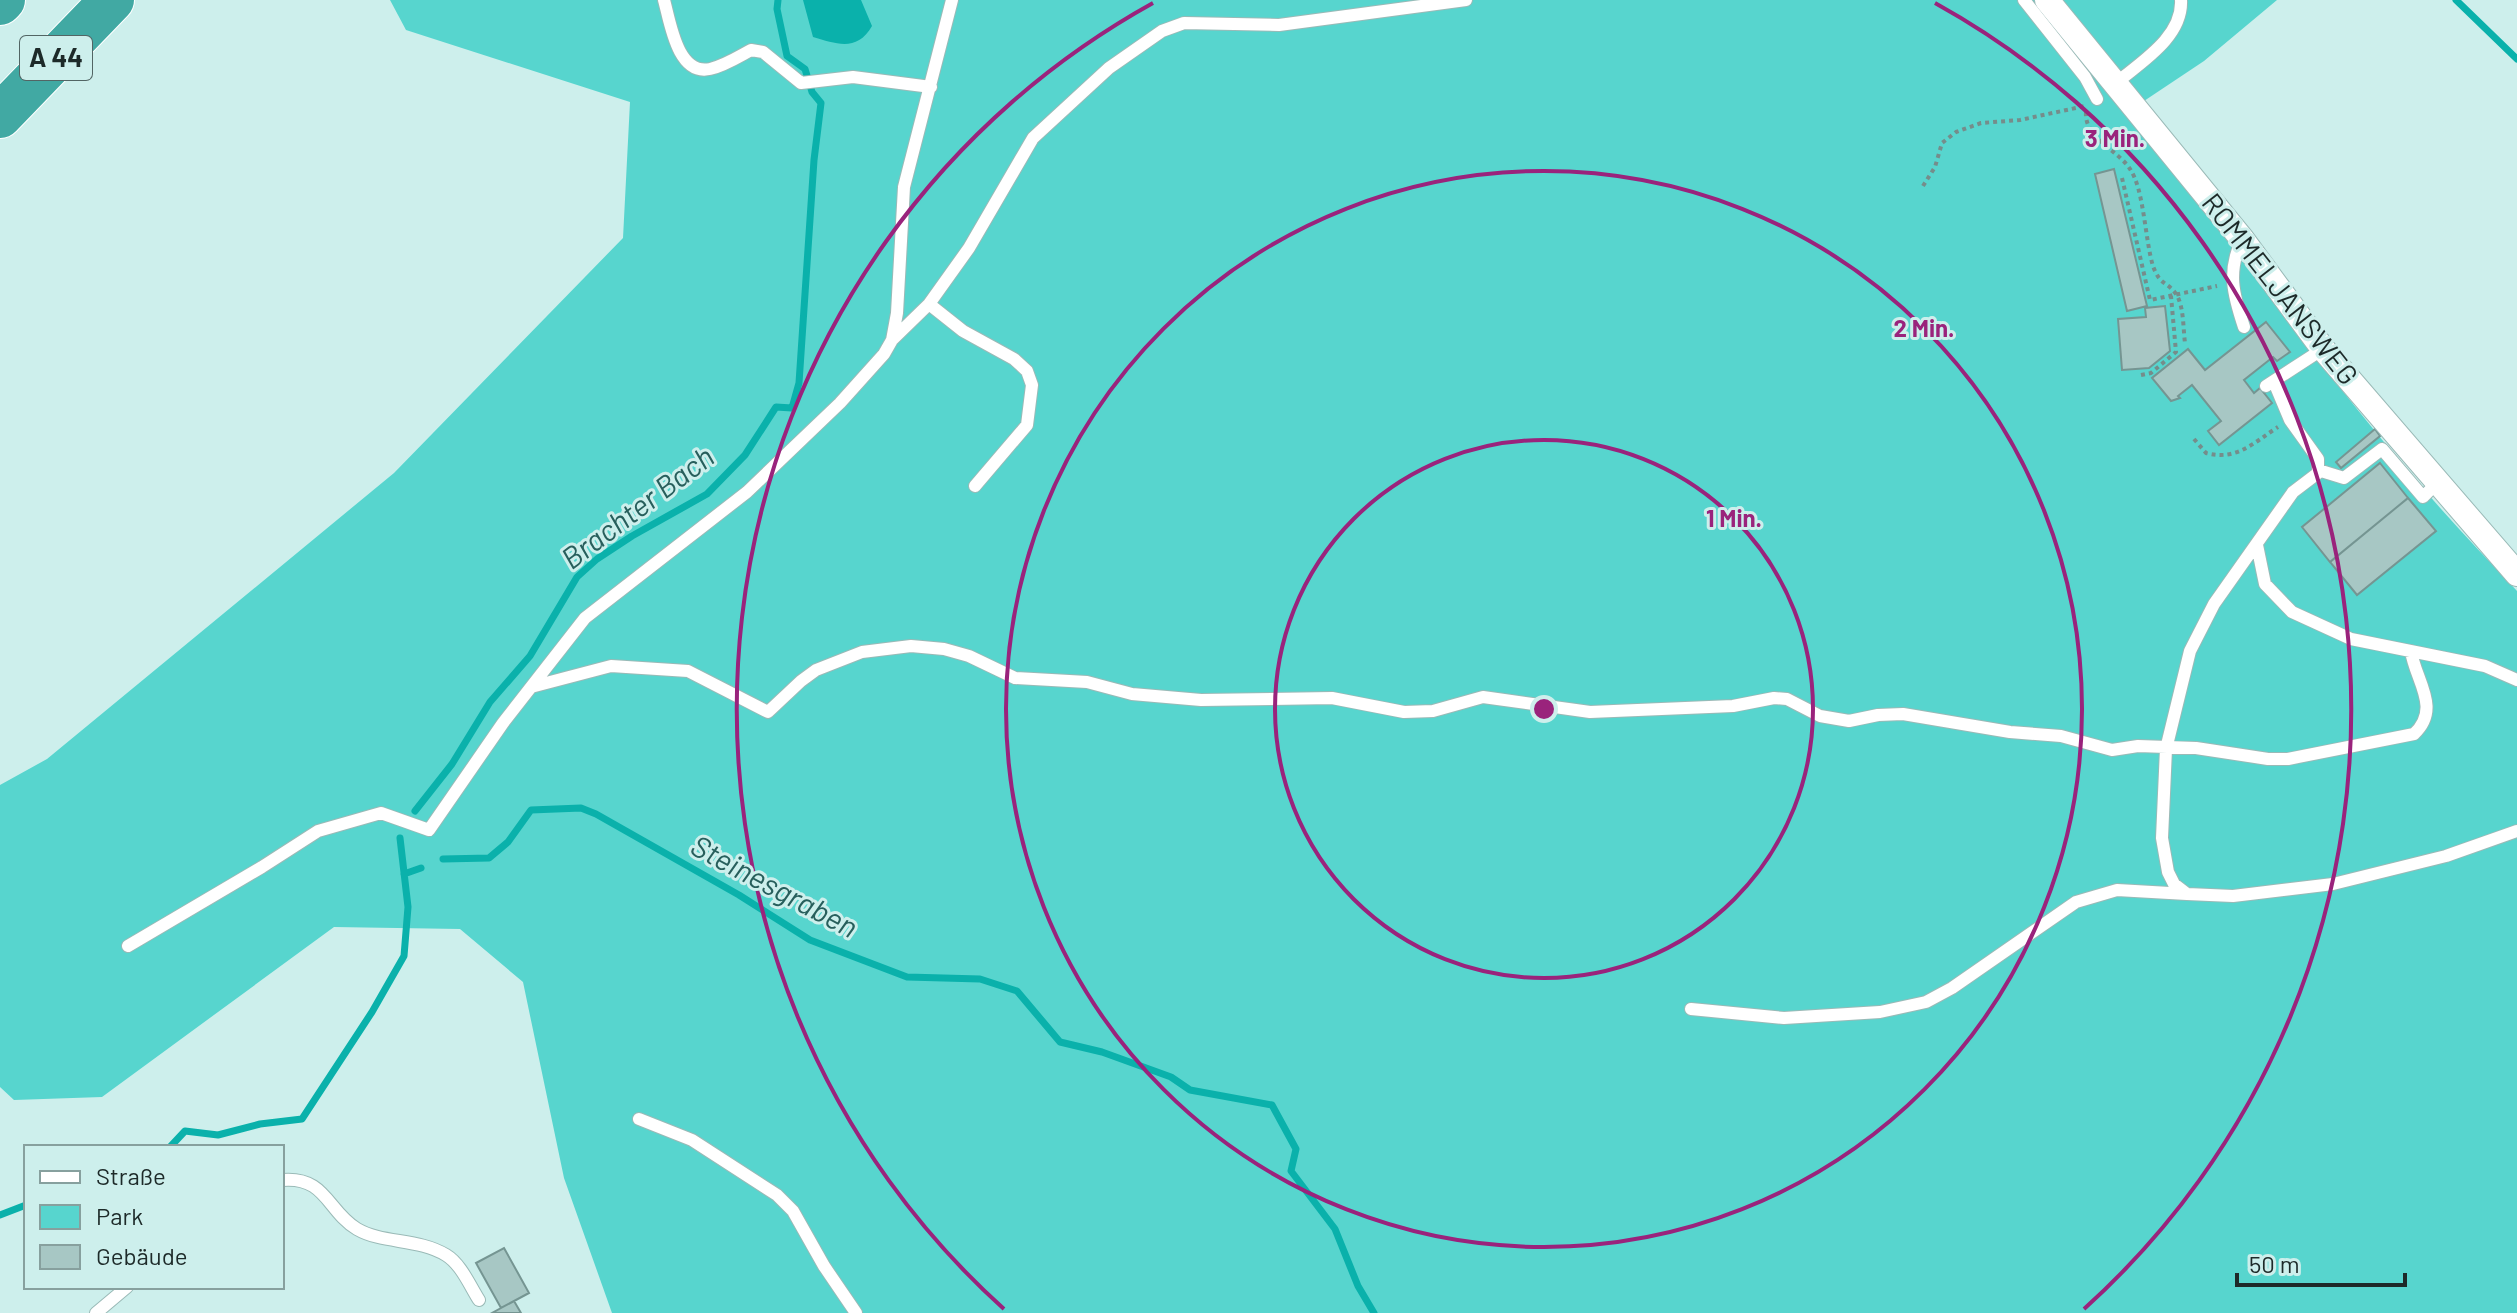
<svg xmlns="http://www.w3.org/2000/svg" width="2517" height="1313" viewBox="0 0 2517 1313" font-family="Barlow,sans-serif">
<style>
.green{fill:#57d5ce}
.water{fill:#0ab1ab}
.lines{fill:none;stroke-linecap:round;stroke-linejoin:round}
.stream{stroke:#0ab1ab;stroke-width:7}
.building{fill:#a7c7c4;stroke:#759592;stroke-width:2}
.lane-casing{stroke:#9abab7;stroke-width:14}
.street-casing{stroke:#9abab7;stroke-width:26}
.highway-casing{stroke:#fff;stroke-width:46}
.path{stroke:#758d8b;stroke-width:4;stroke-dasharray:4 4;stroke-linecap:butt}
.lane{stroke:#fff;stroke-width:12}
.street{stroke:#fff;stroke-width:24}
.highway{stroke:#41a9a3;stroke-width:44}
.ring{fill:none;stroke:#9a237c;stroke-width:4}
.labels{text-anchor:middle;stroke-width:6;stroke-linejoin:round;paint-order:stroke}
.shield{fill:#cdefec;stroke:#526564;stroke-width:2}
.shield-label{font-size:26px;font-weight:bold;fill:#1d2a29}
.street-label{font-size:28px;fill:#1d2a29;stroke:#cdefec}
.water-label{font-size:30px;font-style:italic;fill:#275f5c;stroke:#cdefec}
.centre{fill:#9a237c;stroke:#cdefec;stroke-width:4}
.ring-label{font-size:24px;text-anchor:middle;font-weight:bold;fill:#9a237c;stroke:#cdefec;stroke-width:6;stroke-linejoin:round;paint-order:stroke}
</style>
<rect width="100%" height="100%" fill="#cdefec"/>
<path class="green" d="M390,0H2277L2204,61L2129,111C2230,241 2325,377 2434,501C2461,532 2489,561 2517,591V1313H612L564,1178L523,982L460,929L334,927L102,1097L14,1100L0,1087V785L47,759L394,473L623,238L630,102L406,30Z"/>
<path class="water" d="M803,0H861L872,26C857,52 837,44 813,37Z"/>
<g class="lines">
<path class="stream" d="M2456,0L2517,59
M415,811L452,764L490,702L530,656L577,577L597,559L632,536L707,494L745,455L776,407L792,408L799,383L814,160L821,103L812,92L805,69L787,56L777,9L778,0
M443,859L489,858L508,842L531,810L581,808L596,814L739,895L810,940L907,977L980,979L1017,991L1060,1042L1102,1052L1171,1077L1190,1090L1272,1105L1296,1149L1291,1171L1335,1229L1358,1286L1374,1313
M404,874L421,868
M170,1147L185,1131L218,1135L260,1124L302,1119L372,1012L404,956L408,907L400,838
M0,1215L26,1205"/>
</g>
<path class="building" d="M2114,169L2147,306L2127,311L2095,174Z
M2165,306L2170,351L2149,368L2122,370L2118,319L2146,317L2145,308Z
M2266,322L2290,352L2277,361L2273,357L2244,380L2254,393L2260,388L2272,403L2219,445L2208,431L2221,421L2192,385L2178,396L2180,398L2171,401L2152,378L2188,349L2205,370Z
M2375,429L2380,436L2341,468L2336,462Z
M2380,463L2408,498L2330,562L2302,527Z
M2408,498L2436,531L2357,595L2330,562Z
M504,1248L529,1293L501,1308L476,1263Z
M514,1301L521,1313H492L501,1308Z"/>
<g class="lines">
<g class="lane-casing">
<path id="lane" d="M664,0C670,21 677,76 710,69C724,66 738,57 751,50L763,52L801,83L853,77L931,87
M2024,0L2085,77L2097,99
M2116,83C2141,62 2183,37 2181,0
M2242,239C2227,272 2233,294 2244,327
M929,304L963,331L1014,359L1027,371L1032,385L1027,425L975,486
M892,340L929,304L969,248L1033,138L1109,68L1162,31L1184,23L1279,25L1466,0
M2274,382L2290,420L2318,459V473L2293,492L2214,604L2190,651L2166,749L2162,838L2168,872L2174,884L2187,894L2233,896L2333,884L2446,856L2517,831
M2266,386L2323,349
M2318,470L2344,478L2382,449L2423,497L2437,483
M2257,545L2265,584L2292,612L2351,639L2485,666L2517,680
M531,687L611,666L688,671L768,712L801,681L816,670L862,652L911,646L944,649L969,656L1015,678L1087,682L1132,694L1201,700L1332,698L1404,712L1433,711L1483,697L1590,712L1733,706L1774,698L1787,699L1820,716L1849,721L1878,715L1903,714L2010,732L2061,736L2112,750L2138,746L2196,748L2268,759H2288L2414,734C2442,708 2415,680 2411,651
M128,946L262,867L318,831L381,813L429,830L503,723L585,618L747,492L840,403L884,354L892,340L897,313L904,187L952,0
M1691,1009L1784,1018L1880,1012L1926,1002L1952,988L2076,902L2117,890L2187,894
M639,1119L692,1140L777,1195L793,1211L824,1266L856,1313
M282,1180C326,1176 327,1211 357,1229C383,1244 418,1238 446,1255C461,1264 470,1286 479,1300
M96,1313L127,1287"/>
</g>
<g class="street-casing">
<path id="street" d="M2047,0L2242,239L2323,349L2517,574"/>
</g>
<g class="highway-casing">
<path id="highway" d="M0,3L3,0
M0,116L112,0"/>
</g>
<path class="path" d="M2086,112C2084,138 2118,150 2130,169C2144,189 2145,240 2153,266C2160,286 2167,281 2176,294C2184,306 2183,328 2185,343
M2122,178L2150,300L2217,286
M1923,186L1935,167L1942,143L1956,132L1981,123L2020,120L2085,106
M2141,375L2151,373L2176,352L2171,296
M2194,439L2206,453C2237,461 2253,443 2278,427"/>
<use href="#lane" class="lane"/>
<use href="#street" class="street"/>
<use href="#highway" class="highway"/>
</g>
<g class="ring">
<circle cx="1544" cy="709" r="269"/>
<circle cx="1544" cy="709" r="538"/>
<path d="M1004 1309A807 807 0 0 1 1153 3M1935 3A807 807 0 0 1 2084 1309"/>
</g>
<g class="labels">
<rect class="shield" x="20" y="36" width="72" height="44" rx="6"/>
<g class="shield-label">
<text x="56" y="67">A 44</text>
</g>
<g class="street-label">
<text transform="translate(2280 289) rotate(52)" y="10">ROMMELJANSWEG</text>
</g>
<g class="water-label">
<text transform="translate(638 508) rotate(-37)" y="10">Brachter Bach</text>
<text transform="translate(774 887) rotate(28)" y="10">Steinesgraben</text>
</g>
</g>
<circle cx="1544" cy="709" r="12" class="centre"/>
<g class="ring-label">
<text x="2115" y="147">3 Min.</text>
<text x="1924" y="337">2 Min.</text>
<text x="1734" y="527">1 Min.</text>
</g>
<rect x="24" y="1145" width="260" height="144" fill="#cdefec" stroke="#87a09e" stroke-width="2"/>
<rect x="40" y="1171" width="40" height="12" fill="#ffffff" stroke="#87a09e" stroke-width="2"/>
<text x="96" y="1185" font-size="24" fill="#1d2a29">Straße</text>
<rect x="40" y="1205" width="40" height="24" fill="#57d5ce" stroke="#87a09e" stroke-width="2"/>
<text x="96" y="1225" font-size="24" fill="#1d2a29">Park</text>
<rect x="40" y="1245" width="40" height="24" fill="#a7c7c4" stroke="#87a09e" stroke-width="2"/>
<text x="96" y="1265" font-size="24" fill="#1d2a29">Gebäude</text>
<path d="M2237 1273v12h168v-12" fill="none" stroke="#1d2a29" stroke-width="4"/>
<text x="2249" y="1273" font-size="24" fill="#1d2a29" stroke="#cdefec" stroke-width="6" paint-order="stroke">50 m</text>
</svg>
